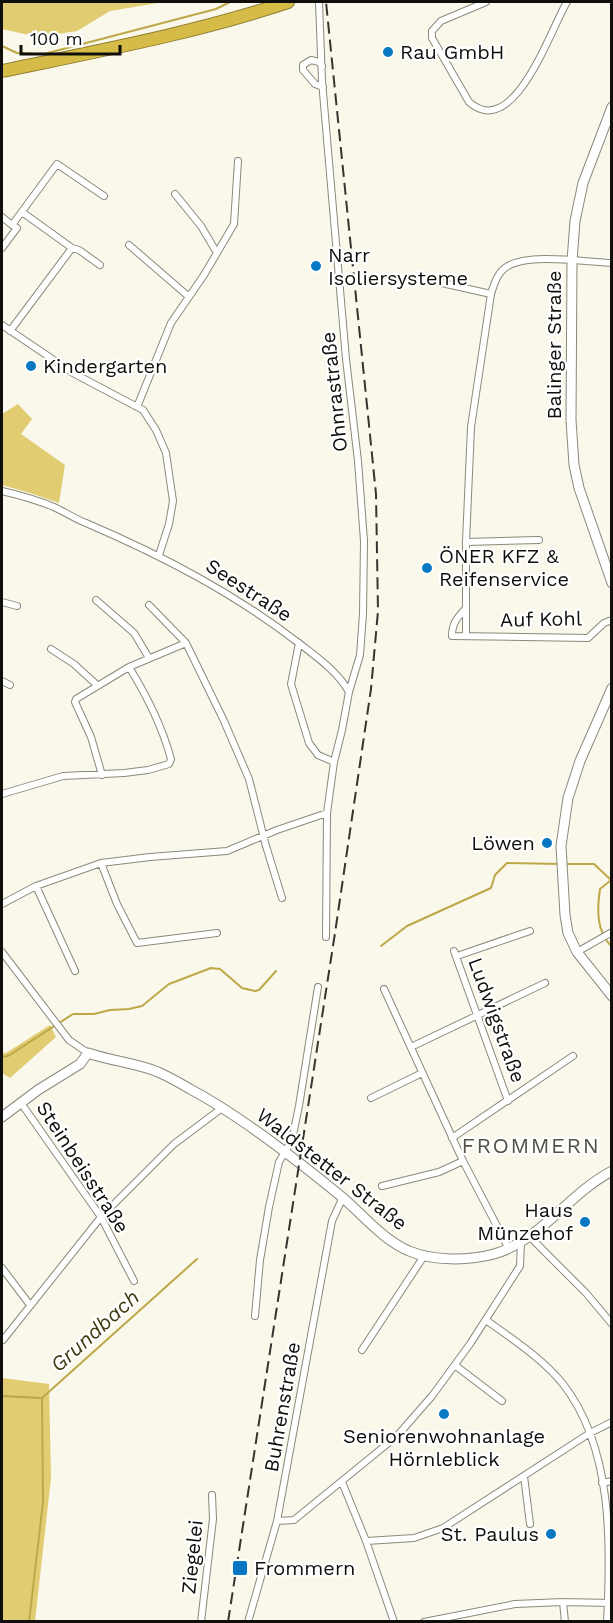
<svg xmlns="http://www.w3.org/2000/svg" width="613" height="1623" viewBox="0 0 613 1623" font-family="'Work Sans',sans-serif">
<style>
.green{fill:#e1cc72}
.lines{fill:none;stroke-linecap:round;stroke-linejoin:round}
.stream{stroke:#bda848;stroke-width:2}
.street-casing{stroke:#8b887d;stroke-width:8}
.secondary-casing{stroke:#8b887d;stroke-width:11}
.highway-casing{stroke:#907e32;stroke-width:14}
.street{stroke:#fff;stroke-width:6}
.secondary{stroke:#fff;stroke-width:9}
.highway{stroke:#d5bb47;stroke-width:12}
.rail{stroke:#35342f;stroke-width:2;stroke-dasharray:12 6;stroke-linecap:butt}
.poi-dot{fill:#0778c2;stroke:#fff;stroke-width:2}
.labels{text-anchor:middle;stroke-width:4.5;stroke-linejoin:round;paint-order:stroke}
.poi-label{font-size:20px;fill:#0f0e0a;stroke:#fff;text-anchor:start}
.street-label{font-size:20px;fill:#0f0e0a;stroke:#fff}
.water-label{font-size:21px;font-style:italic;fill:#423910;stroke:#fff}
.quarter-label{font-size:22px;letter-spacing:1.5px;fill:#555248;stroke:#fff}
</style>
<rect width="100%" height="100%" fill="#faf8eb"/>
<path class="green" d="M2,2H164L110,11L77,31L38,37L2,29Z
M18,404L32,419L21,434L65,465L59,503L30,493L2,485V414Z
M50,1025L56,1037L10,1078L2,1073V1053H6Z
M2,1378L49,1384L51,1478L35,1621H2Z"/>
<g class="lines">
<path class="stream" d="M2,46L17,53L44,54L216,9L230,2
M566,864H594L611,880
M610,881L600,889C597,910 596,931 612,947
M381,946L407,926L491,888L495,875L507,863L561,864
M2,1057L8,1056L73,1014H94L110,1010L129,1009L142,1006L169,984L211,968L220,969L242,988L255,991L259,990L276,971
M2,1396L42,1398L197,1259
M29,1622L43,1502L42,1398"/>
<g class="street-casing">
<path id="street" d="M319,2L322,81L346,359L358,461L364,541L363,614L360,655L349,692L342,730L334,762L327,813L326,937
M486,2L441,21L432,31V38L469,102C514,142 551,28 567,2
M322,66L319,62L311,60L303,65V70L315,84L323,87
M175,194L201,226L217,253
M2,217L12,225L57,164L104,196
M129,245L188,296
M2,248L17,228L12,225
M72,248L79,250L100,265
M424,279L491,294
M2,325L73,373L143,410L156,430L166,453L173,501L169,524L159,555
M10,331L72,248L22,212
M137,407L171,323L204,275L234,224L238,161
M2,491C19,495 37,500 54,507C65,512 75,519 86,523C163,556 234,593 300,644C318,658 338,672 349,692
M466,542L539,540
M96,600L134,633L149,658
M2,602L17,606
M149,605L186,643
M466,608C457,618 452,623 452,636L588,638L604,623L612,620
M466,636V542L471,427L491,294C494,284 498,271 508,266C531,253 584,262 612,263
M299,643L291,684L309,743L318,755L334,762
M51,649L74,664L97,685
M2,681L10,685
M102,775L91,737L75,702L76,699L129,667L186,643L224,721L249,779L266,846L282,898
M2,794L63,776L124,773L148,770L169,764L171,759C162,726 147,696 129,667
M101,863L117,904L137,943L217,933
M36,886L75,971
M2,904L36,886L101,863L150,857L227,851L277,830L327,813
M454,951L508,1101
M2,952L69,1040L88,1053
M577,952L612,932
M457,956L530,931
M384,989L463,1161L509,1249
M411,1047L545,983
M371,1098L422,1073
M21,1103L101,1217L134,1281
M452,1138L573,1056
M382,1186L439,1172L463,1161
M530,1237L586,1293L612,1324
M2,1268L30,1305
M255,1316L260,1260L269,1207L279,1162L292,1140L299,1106L318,987
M486,1320C512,1339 542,1358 563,1384C613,1448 611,1545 607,1622
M3,1340L101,1217L174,1144L222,1108
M362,1350L424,1256
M456,1366L502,1401
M524,1476L530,1524
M342,1482L366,1541L394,1622
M602,1483L612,1481
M277,1521L294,1520L397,1436L432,1396L470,1344L520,1266L521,1242
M366,1541L414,1538L443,1528L590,1433L612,1422
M563,1602L565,1622
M201,1622L213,1519L212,1495
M248,1622L277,1521L332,1221L343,1197
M424,1622L515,1604L563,1602L611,1603"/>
</g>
<g class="secondary-casing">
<path id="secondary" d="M612,107L583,183L575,221L572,261L571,420L574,465L579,488L612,583
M612,688L580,761L568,798L561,846L565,915L568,933L577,952L612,996
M2,1117L38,1090L80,1064L88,1053C111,1061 136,1063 158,1072C169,1077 180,1083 190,1089C241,1116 297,1160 342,1197C363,1215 382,1239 409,1251C433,1261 468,1261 494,1254C542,1240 568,1194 612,1171"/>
</g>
<g class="highway-casing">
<path id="highway" d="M2,71C98,51 195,33 288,2"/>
</g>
<use href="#street" class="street"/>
<use href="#secondary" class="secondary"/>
<use href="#highway" class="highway"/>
<path class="rail" d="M228,1622L335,933L371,689L378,611L376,494L326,2"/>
</g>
<g class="poi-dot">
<circle cx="388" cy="52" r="6"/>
<circle cx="316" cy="266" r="6"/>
<circle cx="31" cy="366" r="6"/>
<circle cx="427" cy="568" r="6"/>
<circle cx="547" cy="843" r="6"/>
<circle cx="585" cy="1222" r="6"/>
<circle cx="444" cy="1414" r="6"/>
<circle cx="551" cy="1534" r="6"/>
<rect x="232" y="1560" width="16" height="16" rx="3"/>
</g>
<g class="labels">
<g class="poi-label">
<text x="400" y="59">Rau GmbH</text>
<text x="328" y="262">Narr<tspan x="328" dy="23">Isoliersysteme</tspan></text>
<text x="43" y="373">Kindergarten</text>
<text x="439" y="563">ÖNER KFZ &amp;<tspan x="439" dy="23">Reifenservice</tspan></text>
<text x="535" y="850" text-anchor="end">Löwen</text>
<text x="573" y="1217" text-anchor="end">Haus<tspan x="573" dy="23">Münzehof</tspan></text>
<text x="444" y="1443" text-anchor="middle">Seniorenwohnanlage<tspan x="444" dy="23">Hörnleblick</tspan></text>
<text x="539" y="1541" text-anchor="end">St. Paulus</text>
<text x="254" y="1575">Frommern</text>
</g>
<g class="street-label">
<text transform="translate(554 345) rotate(-90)" y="7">Balinger Straße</text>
<text transform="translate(334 392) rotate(-96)" y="7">Ohnrastraße</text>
<text transform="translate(249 590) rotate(33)" y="7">Seestraße</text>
<text transform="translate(541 619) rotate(-1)" y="7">Auf Kohl</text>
<text transform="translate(497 1020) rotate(70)" y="7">Ludwigstraße</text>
<text transform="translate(83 1167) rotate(57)" y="7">Steinbeisstraße</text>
<text transform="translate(332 1169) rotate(38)" y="7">Waldstetter Straße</text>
<text transform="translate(282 1407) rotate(-80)" y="7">Buhrenstraße</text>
<text transform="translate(192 1557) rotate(-84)" y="7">Ziegelei</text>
</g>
<g class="water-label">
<text transform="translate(95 1331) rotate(-42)" y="7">Grundbach</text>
</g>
<g class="quarter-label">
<text x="531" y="1153">FROMMERN</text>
</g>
</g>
<rect width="613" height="1623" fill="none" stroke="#0f0e0a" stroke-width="6"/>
<path d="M21 45v9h99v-9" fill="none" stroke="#0f0e0a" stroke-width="3"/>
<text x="30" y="45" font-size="18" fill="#0f0e0a" stroke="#ffffff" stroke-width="4.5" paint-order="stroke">100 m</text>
</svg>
